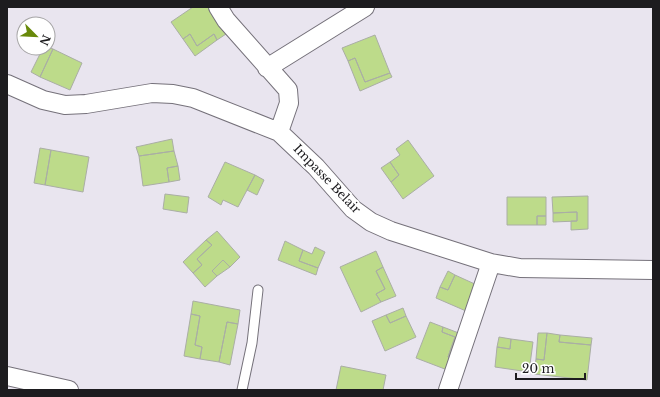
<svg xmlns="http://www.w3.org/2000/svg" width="660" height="397" viewBox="0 0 660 397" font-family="'Libre Baskerville',serif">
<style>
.building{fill:#bddb8a;stroke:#aaaea5}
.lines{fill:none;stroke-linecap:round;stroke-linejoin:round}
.service-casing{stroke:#75717a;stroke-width:11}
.minor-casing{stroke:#75717a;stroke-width:20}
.service{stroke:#fff;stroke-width:9}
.minor{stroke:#fff;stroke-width:18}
.labels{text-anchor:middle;stroke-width:4;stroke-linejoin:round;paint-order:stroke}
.street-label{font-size:12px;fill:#1d1c1f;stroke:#fff}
</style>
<rect width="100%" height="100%" fill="#e9e5ef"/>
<path class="building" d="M193,7H212L229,32L217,40L214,34L197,46L190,34L183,39L171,22Z
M190,34L197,46L214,34L217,40L195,56L183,39Z
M375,35L390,73L365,82L355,58L348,61L342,48Z
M48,47L53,49L40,77L31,72L43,48Z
M53,49L82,63L70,90L40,77Z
M355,58L365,82L390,73L392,77L360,91L348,61Z
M172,139L174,151L139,156L136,147Z
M408,140L434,176L403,199L391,182L399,175L390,162L400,155L396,149Z
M40,148L51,150L45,185L34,183Z
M51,150L89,157L83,192L45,185Z
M174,151L178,166L167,168L169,182L143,186L139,156Z
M225,162L255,175L238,207L223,200L221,205L208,197Z
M390,162L399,175L391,182L381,168Z
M178,166L180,180L169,182L167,168Z
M255,175L264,180L257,195L247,190Z
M165,194L189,197L187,213L163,209Z
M588,196V229L571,230V221H577V212L553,213L552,197Z
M507,197H546V216H537V225H507Z
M577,212V221L553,222V213Z
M537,216H546V225H537Z
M217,231L240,257L230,267L223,260L212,271L217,276L205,287L193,273L202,265L197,259L212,245L206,240Z
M206,240L212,245L197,259L202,265L193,273L183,262Z
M285,241L303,250L299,261L318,268L316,275L278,260Z
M315,247L325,252L318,268L299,261L303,250L312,254Z
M376,251L383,267L376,271L385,289L376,294L381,302L361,312L340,267Z
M223,260L230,267L217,276L212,271Z
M383,267L396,296L381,302L376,294L385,289L376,271Z
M448,271L455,275L448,290L440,287Z
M455,275L477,285L466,311L436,298L440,287L448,290Z
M193,301L240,310L238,324L227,322L219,362L200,359L202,347L195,345L200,316L191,314Z
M403,308L406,316L390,323L386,315Z
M191,314L200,316L195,345L202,347L200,359L184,356Z
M386,315L390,323L406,316L416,337L385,351L372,321Z
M227,322L238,324L230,365L219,362Z
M430,322L443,327L442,332L455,337L448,357L455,359L450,371L416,358Z
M443,327L464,335L455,359L448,357L455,337L442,332Z
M538,333H547L544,360L536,359Z
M547,333L560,335L559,342L591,345L587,380L534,374L536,359L544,360Z
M560,335L592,338L591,345L559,342Z
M499,337L511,339L510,349L497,347Z
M511,339L533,342L529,372L495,367L497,347L510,349Z
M341,366L386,375L383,390H336Z"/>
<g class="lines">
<g class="service-casing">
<path id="service" d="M242,390L252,343L258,290"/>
</g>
<g class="minor-casing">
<path id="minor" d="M218,7L226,20L288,90L289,103L279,132
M267,68L365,7
M7,84L43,100L65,105L86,104L152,93L173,94L193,98L279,132L316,167L353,209L371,222L391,231L491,263L520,268L653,270
M7,376L69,390
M448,390L491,263"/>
</g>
<use href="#service" class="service"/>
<use href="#minor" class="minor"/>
</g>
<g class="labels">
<g class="street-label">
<text transform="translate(327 179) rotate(46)" y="4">Impasse Belair</text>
</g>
</g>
<rect width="660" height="397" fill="none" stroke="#1d1c1f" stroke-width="16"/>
<g transform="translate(36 36) rotate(114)"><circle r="19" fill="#ffffff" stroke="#a5a4a5"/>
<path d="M0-3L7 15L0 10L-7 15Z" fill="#68890a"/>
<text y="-6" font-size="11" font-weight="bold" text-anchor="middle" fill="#1d1c1f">N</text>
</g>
<path d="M516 373v6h69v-6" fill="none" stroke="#1d1c1f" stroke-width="2"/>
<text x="522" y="373" font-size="12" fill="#1d1c1f" stroke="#ffffff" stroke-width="3" paint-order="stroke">20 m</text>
</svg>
